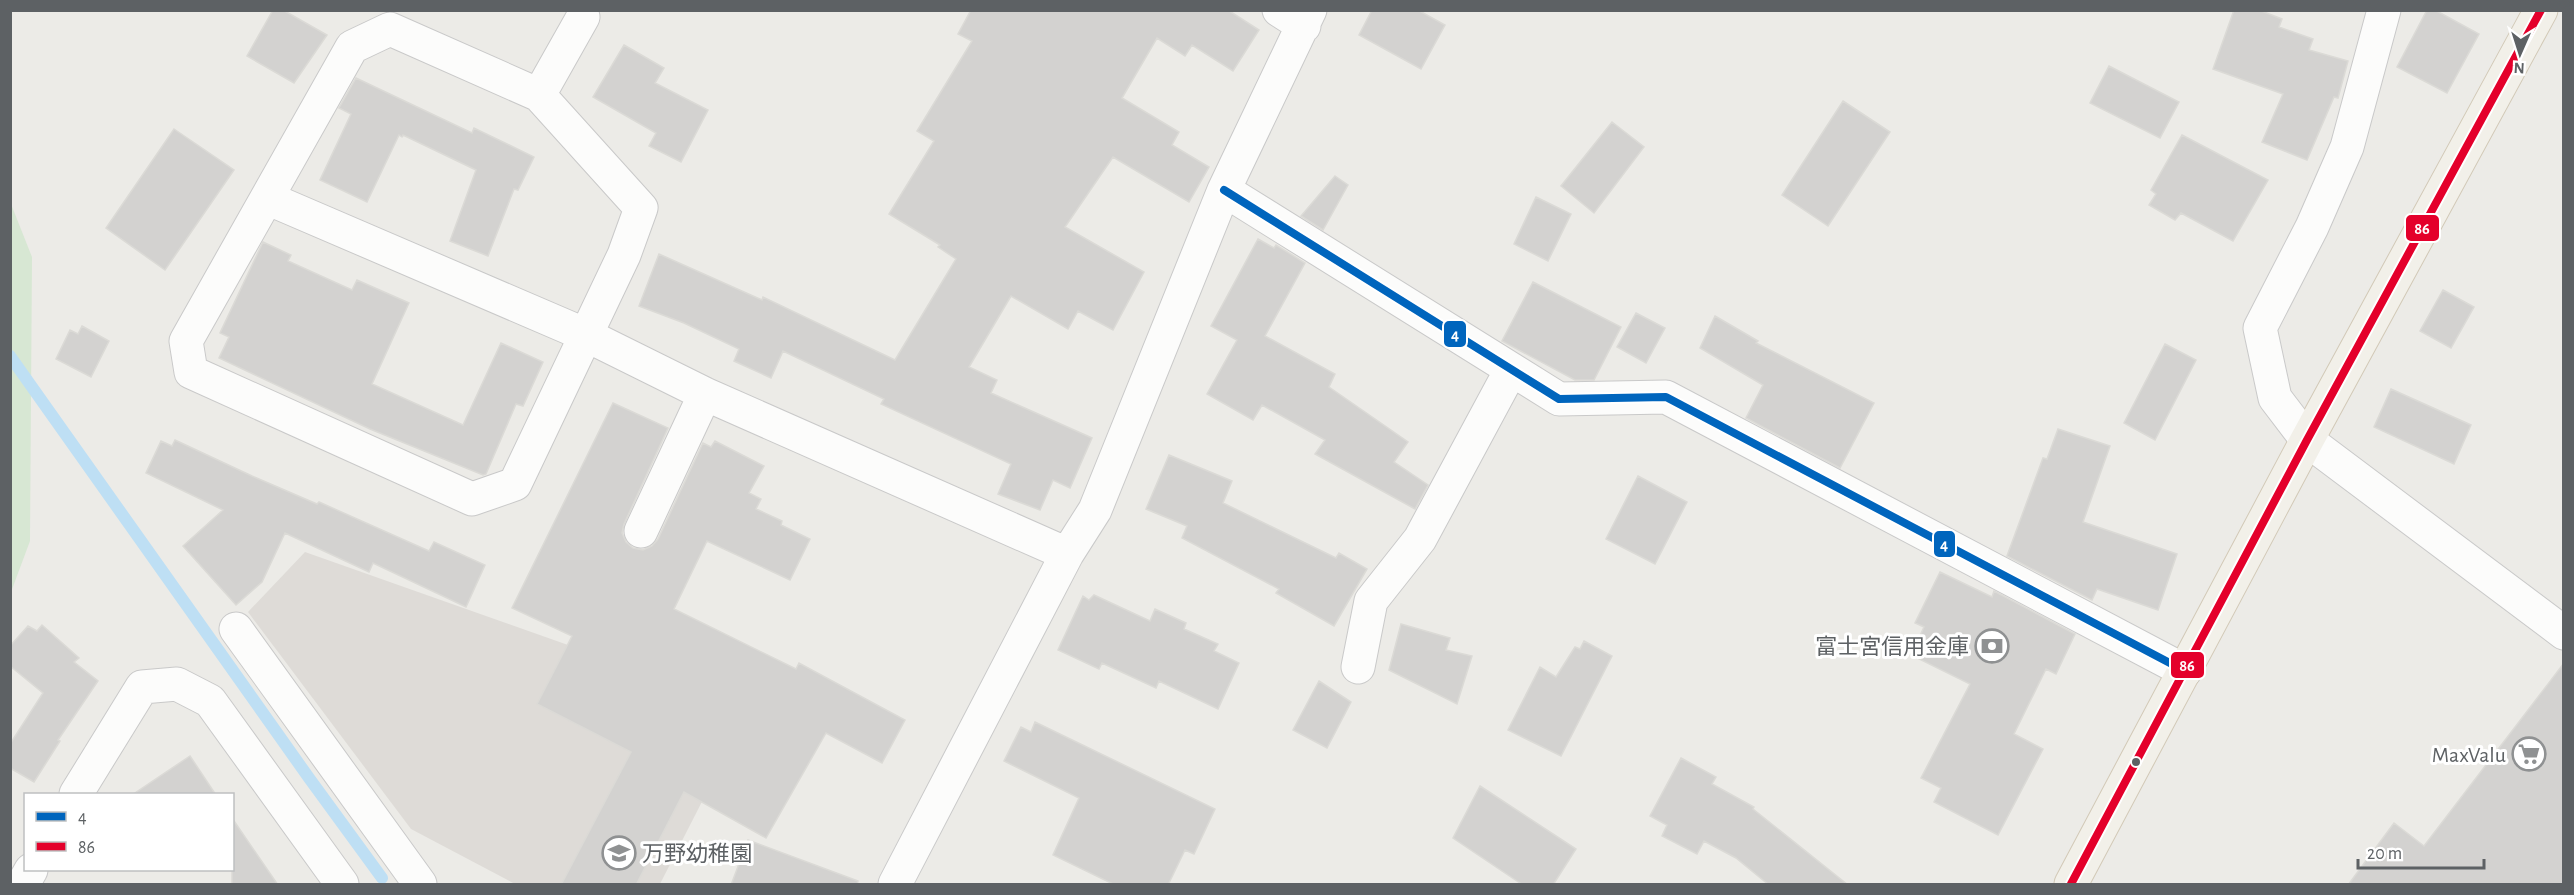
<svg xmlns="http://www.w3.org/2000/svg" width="2574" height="895" viewBox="0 0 2574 895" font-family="'Alegreya Sans','Noto Sans JP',sans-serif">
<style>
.education{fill:#dedbd7}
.green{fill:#d7e7d3}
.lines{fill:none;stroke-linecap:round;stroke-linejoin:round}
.stream{stroke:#bedff4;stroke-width:12}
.building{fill:#d3d2d0;stroke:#dbdad6;stroke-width:1.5}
.minor-casing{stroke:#c9c9c9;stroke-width:35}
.major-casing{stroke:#d2c9b7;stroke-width:35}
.minor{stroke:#fcfcfb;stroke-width:33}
.major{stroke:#f2f0e9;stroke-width:33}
.bus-1-casing{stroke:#fff;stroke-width:12}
.bus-2-casing{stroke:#fff;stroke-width:12}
.bus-1{stroke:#0065bd;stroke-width:8}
.bus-2{stroke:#e4002b;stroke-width:8}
.bus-dot{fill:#5d6164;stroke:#fff;stroke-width:2}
.labels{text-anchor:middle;stroke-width:6;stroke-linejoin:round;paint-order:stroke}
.poi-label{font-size:22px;fill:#5d6164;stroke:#fff;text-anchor:end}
.line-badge{stroke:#fff;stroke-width:2}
.badge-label{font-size:16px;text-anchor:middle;font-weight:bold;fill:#fff}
</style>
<rect width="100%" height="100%" fill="#ecebe7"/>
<path class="education" d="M305,552L568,645L739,729L660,884H515L411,829L248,612Z"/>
<path class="green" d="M11,204L32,257L30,541L11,592Z"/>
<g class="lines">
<path class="stream" d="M10,356L309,778L382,878"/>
</g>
<path class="building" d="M273,10H283L327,35L294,83L247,56Z
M971,10H1228L1259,30L1233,71L1192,45L1185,56L1157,38L1122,98L1179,132L1172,145L1209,167L1189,202L1113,157L1065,227L1144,272L1113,330L1078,311L1068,329L1011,296L969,367L997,380L991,393L1092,438L1070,488L1053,480L1040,510L998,494L1011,464L881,404L884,399L783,351L771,378L734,361L739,349L684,323L639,306L659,254L762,300L763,297L895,360L956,259L938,247L940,245L889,214L934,141L917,131L972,41L958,34Z
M1372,10H1418L1445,25L1421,69L1359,35Z
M2234,10H2259L2282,19L2279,27L2313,39L2309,50L2348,61L2338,98L2334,97L2307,160L2262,142L2283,94L2213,69Z
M2427,10H2435L2479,34L2447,93L2397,67Z
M624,45L664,68L655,83L708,110L681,162L649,146L656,133L593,97Z
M2109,66L2179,102L2160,138L2090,103Z
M356,78L472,133L474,128L534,157L518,190L514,189L488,256L450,241L476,170L403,135L402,137L399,135L367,202L320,180L351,114L339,108Z
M1843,101L1890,132L1828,226L1782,195Z
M1612,122L1644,147L1594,213L1561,186Z
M174,129L234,170L165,270L106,228Z
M2182,135L2268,180L2233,241L2181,213L2175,220L2149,205L2156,194L2151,190Z
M1335,176L1348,185L1323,230L1301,216Z
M1536,197L1571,214L1548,261L1514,244Z
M1258,239L1274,248L1276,245L1305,263L1265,336L1335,374L1329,387L1408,442L1394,462L1428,485L1415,509L1315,454L1325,440L1262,405L1253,420L1207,394L1237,340L1211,326Z
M263,242L291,255L288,261L352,290L357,280L409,303L372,384L463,425L501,343L543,362L523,406L516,404L486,474L483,475L370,429L219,358L229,337L220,333Z
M1533,282L1621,327L1594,380H1575L1502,341Z
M2443,290L2474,307L2451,348L2420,331Z
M1636,313L1665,328L1646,363L1617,347Z
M1715,316L1758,341L1756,343L1874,403L1840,468L1746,418L1763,385L1700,348Z
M82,326L109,341L91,377L56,359L70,330L78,334Z
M2165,344L2196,360L2155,440L2124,423Z
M2391,389L2471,425L2454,464L2374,427Z
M613,403L668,428L624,524L622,533L626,542L633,548L643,550L652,546L658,539L703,443L711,447L715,441L764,466L749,493L761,499L756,509L782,521L781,525L810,539L790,580L707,541L674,609L796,669L799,663L905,720L882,763L826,733L766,838L684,792L636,885H561L631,752L537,704L572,636L512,608Z
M2058,429L2110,446L2083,522L2177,554L2158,610L2097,589L2092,600L2007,556L2043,458L2047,459Z
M175,440L252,476L317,504L319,502L429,551L434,542L485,565L466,607L373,563L369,572L285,533L262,582L236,605L183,546L223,510L146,473L161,441L172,446Z
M1169,455L1232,481L1223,503L1336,558L1339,553L1367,569L1334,626L1276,593L1279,589L1182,538L1187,526L1146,509Z
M1638,476L1687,502L1655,564L1606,539Z
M1940,572L1992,597L1994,591L2075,634L2056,674L2046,669L2014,734L2043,749L1998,835L1934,802L1941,788L1921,778L1970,684L1911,655L1924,627L1915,623Z
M1094,595L1150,621L1155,609L1186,623L1184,629L1218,644L1214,651L1239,663L1218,709L1159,681L1156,688L1102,663L1099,669L1058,650L1083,596L1089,600Z
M1401,624L1450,638L1446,650L1472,656L1457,704L1389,670Z
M42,625L79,658L74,662L98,681L58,740L60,741L34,782L10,768V744L43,693L10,666V646L28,626L37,631Z
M1584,641L1612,656L1561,756L1508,730L1540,667L1556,677L1575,647L1580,649Z
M2564,663V885H2348L2394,823L2424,846Z
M1319,681L1351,702L1327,748L1293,730Z
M1035,722L1215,809L1194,854L1185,850L1168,885H1115L1053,855L1079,798L1004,761L1021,727L1031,732Z
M190,756L216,795H132Z
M1681,758L1716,777L1712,784L1754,807L1753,809L1848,885H1769L1736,858L1704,841L1697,854L1662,836L1667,825L1650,816Z
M1480,786L1576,849L1553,885H1523L1453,838Z
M232,818L278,885H232Z
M748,840L858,881L857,885H731Z"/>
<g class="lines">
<g class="minor-casing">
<path id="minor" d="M1279,10L1304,26
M2384,10L2347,147L2312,227L2260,328L2275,398L2307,440L2564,633
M390,29L539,95L641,208L624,255L515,484L472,499L191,372L186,341L352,47Z
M539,95L583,17
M1224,190L1559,399L1666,397L2185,671
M267,198L586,335L705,394L1067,554
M641,531L705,394
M236,629L420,884
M1358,667L1371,601L1420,539L1511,370
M76,794L142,687L177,684L210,701L342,884
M23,884L31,870
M895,884L1067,554L1095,510L1224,190L1310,10"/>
</g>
<g class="major-casing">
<path id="major" d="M2071,884L2307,440L2541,10"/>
</g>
<use href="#minor" class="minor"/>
<use href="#major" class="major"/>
<g class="bus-1-casing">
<path id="bus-1" d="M1224,190L1559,399L1666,397L2185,671"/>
</g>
<g class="bus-2-casing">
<path id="bus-2" d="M2071,884L2307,440L2541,10"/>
</g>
<use href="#bus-1" class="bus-1"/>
<use href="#bus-2" class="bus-2"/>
</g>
<defs>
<g id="bank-ring" transform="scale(1.725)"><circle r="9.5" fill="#fff" stroke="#8f9192" stroke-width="1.5"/><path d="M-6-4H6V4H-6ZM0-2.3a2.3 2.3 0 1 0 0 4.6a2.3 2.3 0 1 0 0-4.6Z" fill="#8f9192"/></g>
<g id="supermarket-ring" transform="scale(1.725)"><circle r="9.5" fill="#fff" stroke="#8f9192" stroke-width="1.5"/><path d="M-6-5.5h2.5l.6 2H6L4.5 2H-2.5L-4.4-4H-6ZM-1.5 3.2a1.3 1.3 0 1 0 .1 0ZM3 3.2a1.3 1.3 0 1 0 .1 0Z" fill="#8f9192"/></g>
<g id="school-ring" transform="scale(1.725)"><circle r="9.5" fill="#fff" stroke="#8f9192" stroke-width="1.5"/><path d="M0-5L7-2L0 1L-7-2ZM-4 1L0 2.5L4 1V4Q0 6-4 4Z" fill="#8f9192"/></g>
</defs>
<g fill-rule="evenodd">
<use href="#bank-ring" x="1992" y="646"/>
<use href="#supermarket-ring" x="2529" y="754"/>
<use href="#school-ring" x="619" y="853"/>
</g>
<circle class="bus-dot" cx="2136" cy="762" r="5"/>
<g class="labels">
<g class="poi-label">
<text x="1969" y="654">富士宮信用金庫</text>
<text x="2506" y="762">MaxValu</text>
<text x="642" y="861" text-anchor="start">万野幼稚園</text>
</g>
</g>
<g class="line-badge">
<rect x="2405" y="214" width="35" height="28" rx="6" fill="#e4002b"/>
<rect x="1443" y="320" width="24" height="28" rx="6" fill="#0065bd"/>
<rect x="1933" y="530" width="23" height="28" rx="6" fill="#0065bd"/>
<rect x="2170" y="651" width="35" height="28" rx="6" fill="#e4002b"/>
</g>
<g class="badge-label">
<text x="2422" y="234">86</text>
<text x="1455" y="340">4</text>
<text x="1944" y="550">4</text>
<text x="2187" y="671">86</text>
</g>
<rect width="2574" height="895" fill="none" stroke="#5d6164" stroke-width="24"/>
<rect x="24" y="793" width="210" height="78" fill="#ffffff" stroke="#bec0c1" stroke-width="1.5"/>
<rect x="36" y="812" width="30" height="9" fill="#0065bd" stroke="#bec0c1" stroke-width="1.5"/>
<text x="78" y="823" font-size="18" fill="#5d6164">4</text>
<rect x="36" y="842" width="30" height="9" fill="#e4002b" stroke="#bec0c1" stroke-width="1.5"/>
<text x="78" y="853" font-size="18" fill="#5d6164">86</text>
<g transform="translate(2520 54) rotate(183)" stroke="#ffffff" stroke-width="4.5" paint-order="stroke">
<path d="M0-4.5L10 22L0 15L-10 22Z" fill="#5d6164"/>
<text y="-9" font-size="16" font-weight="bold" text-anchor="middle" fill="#5d6164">N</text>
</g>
<path d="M2358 859v9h126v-9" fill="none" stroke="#5d6164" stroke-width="3"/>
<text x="2367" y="859" font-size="18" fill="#5d6164" stroke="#ffffff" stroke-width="4.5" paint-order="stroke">20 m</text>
</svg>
